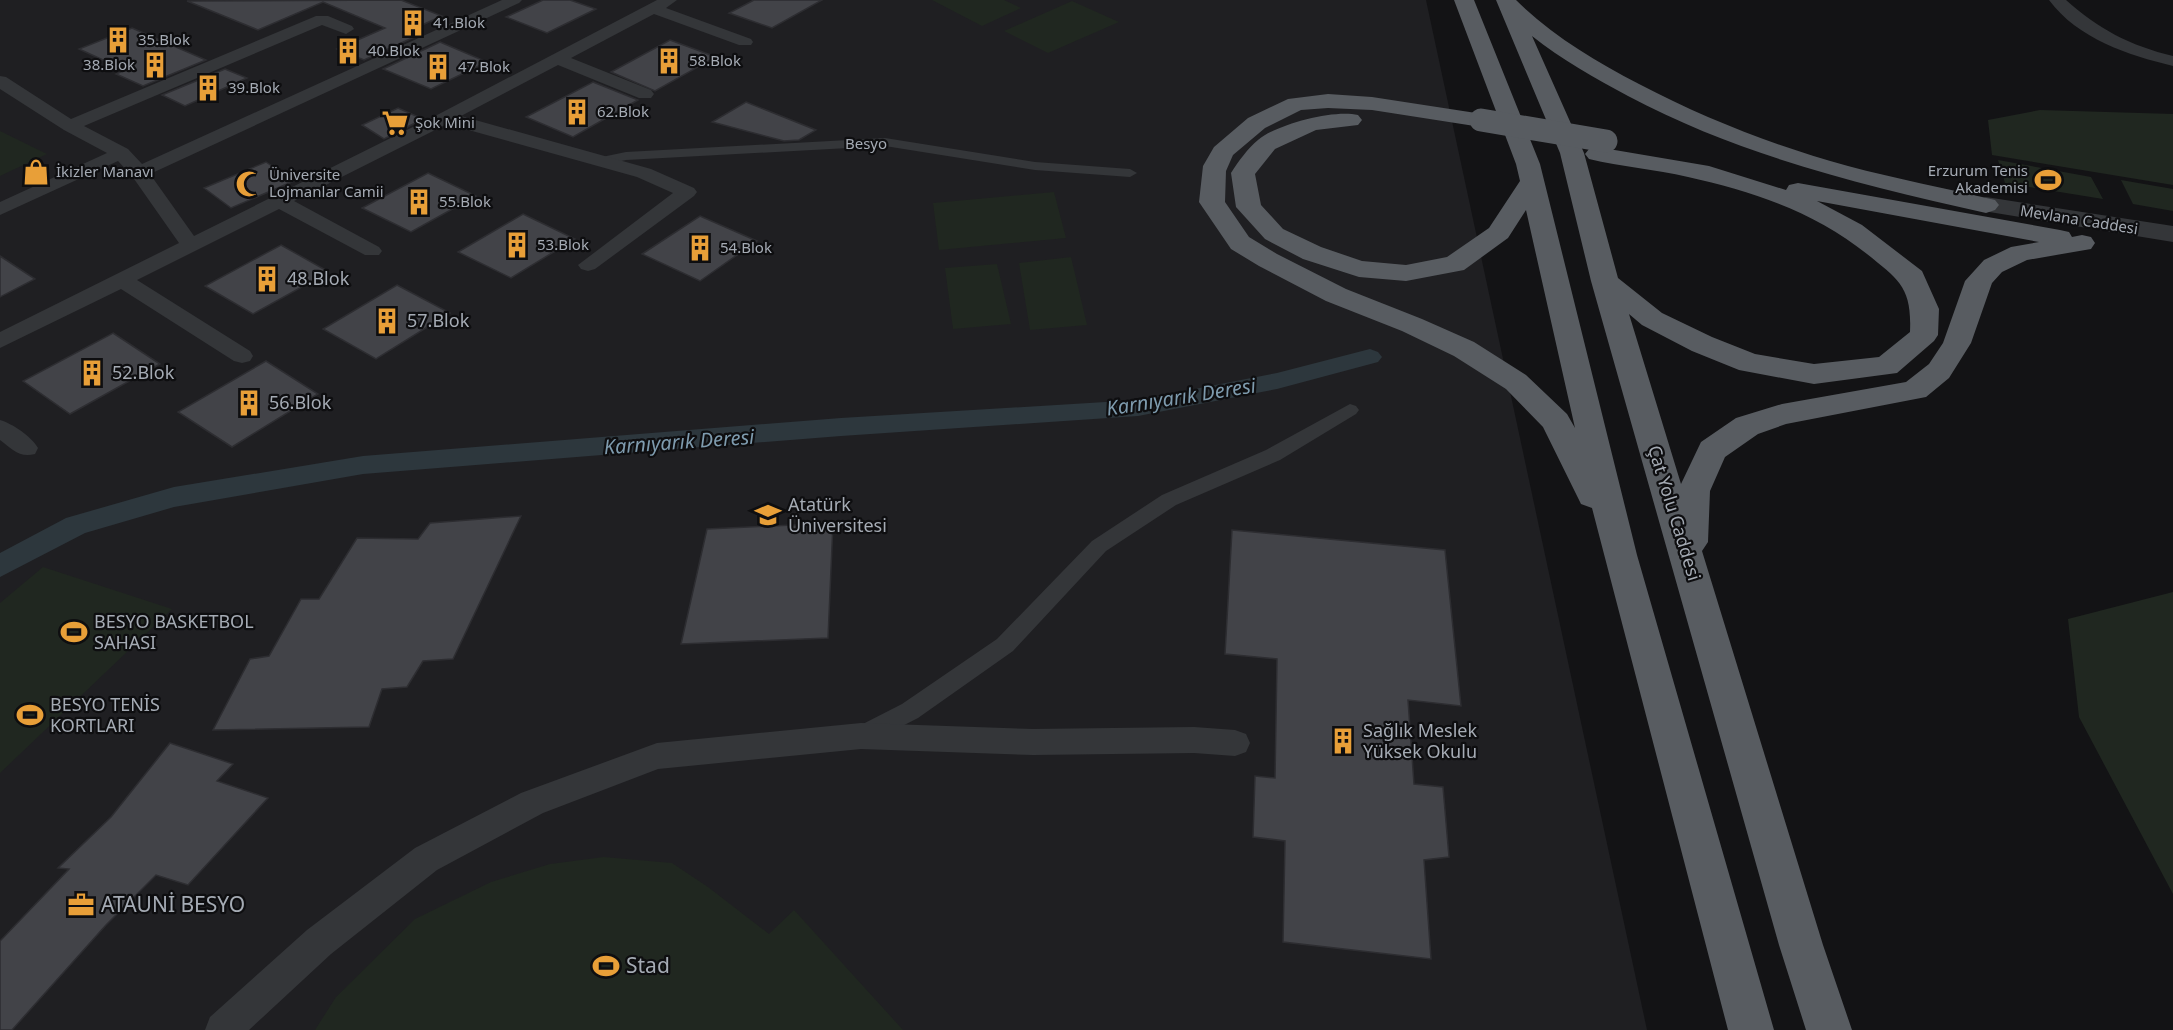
<svg xmlns="http://www.w3.org/2000/svg" width="2173" height="1030" viewBox="0 0 2173 1030" font-family="'Noto Sans',sans-serif">
<style>
.built{fill:#1f1f22}
.green{fill:#202720}
.lines{fill:none;stroke-linecap:round;stroke-linejoin:round}
.canal{fill:#2d373d;fill-rule:evenodd}
.building{fill:#424348;stroke:#2d2d31;stroke-width:1.5}
.pedestrian{fill:#343639;fill-rule:evenodd}
.minor{fill:#343639;fill-rule:evenodd}
.tertiary{fill:#343639;fill-rule:evenodd}
.trunk{fill:#585c61;fill-rule:evenodd}
.trunk-bridge{stroke:#585c61;stroke-width:23}
.labels{text-anchor:middle;stroke-width:4.5;stroke-linejoin:round;paint-order:stroke}
.far-poi-label{font-size:15px;fill:#a5abb4;stroke:#0e0e10;text-anchor:start}
.far-street-label{font-size:15px;fill:#a5abb4;stroke:#0e0e10}
.poi-label{font-size:18px;fill:#a5abb4;stroke:#0e0e10;text-anchor:start}
.street-label{font-size:18px;fill:#a5abb4;stroke:#0e0e10}
.water-label{font-size:20px;font-style:italic;fill:#7e9bae;stroke:#0e0e10}
.near-poi-label{font-size:21px;fill:#a5abb4;stroke:#0e0e10;text-anchor:start}
</style>
<rect width="100%" height="100%" fill="#131315"/>
<path class="built" d="M0,0H1426L1647,1030H0Z"/>
<path class="green" d="M932,0H1004L1021,8L982,26Z
M1072,1L1119,22L1048,53L1004,31Z
M2040,110L2173,114V185L1992,155L1988,120Z
M0,131L47,154L0,176Z
M1998,160L2091,177L2103,199L2005,183Z
M2121,180L2173,189V211L2133,204Z
M1054,192L1066,238L939,250L933,203Z
M1071,257L1087,325L1030,330L1019,263Z
M997,264L1011,324L953,329L945,268Z
M43,567L172,609L0,773V603Z
M2173,592V894L2079,717L2068,619Z
M604,857L672,863L708,887L769,934L794,910L903,1030H315L336,997L415,919L491,882L550,864Z"/>
<g class="lines">
<path class="canal" d="M1370,349L1378,352L1382,357L1378,362L1277,389L1138,416L841,436L363,474L174,507L85,533L0,577V553L66,518L174,487L363,456L841,418L1138,400L1277,373Z"/>
</g>
<path class="building" d="M401,0L442,16L411,30L421,34L364,60L337,49L385,28L323,2L258,30L187,1Z
M543,0H570L596,9L547,33L506,17Z
M754,0H822L772,28L729,13Z
M132,28L206,60L143,86L116,74L125,70L79,49Z
M670,40L716,57L655,91L611,72Z
M440,42L487,62L431,89L383,69Z
M225,69L247,78L185,106L162,95Z
M593,82L638,100L573,137L526,117Z
M746,102L816,130L799,140L784,141L712,122Z
M398,108L423,119L384,139L362,125Z
M266,162L294,181L231,208L204,188Z
M428,173L476,196L411,232L362,208Z
M523,214L575,239L511,278L458,252Z
M700,216L757,241L700,281L642,254Z
M281,245L329,272L253,314L205,286Z
M0,256L35,279L0,297Z
M397,285L450,313L376,359L323,329Z
M113,333L160,364L70,414L23,381Z
M266,361L318,394L232,447L178,412Z
M521,516L453,659L423,661L407,687L382,689L369,727L213,730L250,659L269,656L301,599H319L357,538L418,539L430,523Z
M833,523L828,638L681,644L707,529Z
M1232,530L1445,550L1461,706L1408,700L1414,784L1443,787L1449,857L1424,860L1431,959L1283,942L1285,841L1253,837L1255,776L1275,778L1277,659L1225,654Z
M170,743L233,764L217,781L268,798L188,885L156,875L106,925L12,1030H0V941L69,869L58,868L111,817Z"/>
<g class="lines">
<path class="pedestrian" d="M885,138L1035,162L1130,169L1137,173L1130,177L1035,170L885,146L626,160L602,165L595,161L597,158L626,152Z
M1350,404L1356,406L1359,410L1356,414L1280,460L1176,505L1106,551L1013,651L918,718L871,742L863,745L855,742L852,735L855,728L902,704L997,639L1092,541L1162,495L1266,450Z"/>
<path class="minor" d="M502,0H522L519,3L150,174L194,236L439,114L657,0H677L666,8L751,39L753,42L751,45H739L654,14L571,58L651,90L654,94L651,98H639L558,65L461,116L651,169L694,188L697,192L694,196L595,269L588,271L581,269L578,265L673,193L637,177L447,124L294,201L379,247L382,251L379,255H365L279,209L137,280L250,351L253,356L250,361L242,363L234,361L121,289L0,348V332L179,243L132,176L118,161L0,215V202L107,153L64,130L0,89V76L6,77L71,119L316,16H328L352,26L354,29L346,34L322,25L84,126L128,149L142,164Z
M2049,0H2066C2098,29 2131,46 2173,56V66C2128,55 2078,39 2049,0Z
M0,420C13,424 31,436 38,448L35,454C19,458 12,449 0,440Z
M861,723L1033,729L1194,727L1235,730L1246,734L1250,743L1246,752L1235,756L1194,753L1033,755L861,749L658,769L543,813L437,870L331,954L249,1030H205L210,1017L307,930L415,848L521,793L657,743Z"/>
<path class="tertiary" d="M1986,197L2173,226V242L1977,210L1973,205L1977,200Z"/>
<path class="trunk" d="M1454,0H1474L1540,164L1637,555L1774,1030H1728L1592,508L1581,504L1543,427L1506,389L1454,356L1402,331L1326,301L1259,266L1231,249L1199,202L1203,166L1214,147L1248,118L1288,99L1328,94L1372,97L1489,115L1493,120L1489,125L1481,127L1372,110L1328,108L1301,110L1265,128L1233,155L1226,171L1225,202L1249,237L1277,254L1346,289L1422,319L1474,342L1526,375L1567,414L1575,428L1526,210L1508,238L1464,270L1406,281L1359,277L1303,259L1265,239L1236,207L1231,173C1238,162 1248,148 1258,140C1277,124 1334,109 1358,115L1362,120L1358,125L1316,130L1275,149L1255,174L1261,205L1283,229L1321,247L1362,261L1406,265L1447,257L1489,228L1520,181L1516,164Z
M1496,0H1516C1551,35 1595,61 1639,84C1706,119 1775,146 1848,166C1896,179 1946,188 1995,200L1999,205L1995,210L1986,213C1862,185 1741,156 1628,96C1595,78 1562,60 1532,36L1584,153L1618,278L1662,313L1712,337L1755,354L1814,364L1879,357L1910,332C1912,287 1899,280 1867,254C1815,212 1752,191 1688,177C1655,169 1621,167 1589,159L1585,154L1589,149L1597,147L1709,166L1786,190L1789,185L1798,183L2060,230L2069,232L2072,237L2082,235L2091,237L2095,243L2091,249L2027,260L2002,272L1992,283L1971,343L1949,378L1926,397L1786,424L1758,434L1725,457L1710,491L1708,542L1702,551L1823,945L1852,1030H1806L1779,945L1591,281L1560,153ZM1817,201L2039,242L2011,247L1984,260L1965,281L1943,343L1929,364L1906,382L1782,404L1736,418L1701,442L1681,484L1629,314L1642,325L1692,351L1739,370L1814,384L1897,373L1934,341L1938,335L1939,309L1922,271L1862,225Z"/>
<path class="trunk-bridge" d="M1481,120L1606,141"/>
</g>
<defs>
<g id="building-bare" transform="scale(2.07)"><path d="M-4-6H4V6H1V3H-1V6H-4ZM-2.5-4.3h1.7v1.8h-1.7ZM.8-4.3h1.7v1.8H.8ZM-2.5-1h1.7V.8h-1.7ZM.8-1h1.7V.8H.8Z" fill="#e89f38" stroke="#0e0e10" stroke-width="2.5" paint-order="stroke"/></g>
<g id="supermarket-bare" transform="scale(2.07)"><path d="M-6-5.5h2.5l.6 2H6L4.5 2H-2.5L-4.4-4H-6ZM-1.5 3.2a1.3 1.3 0 1 0 .1 0ZM3 3.2a1.3 1.3 0 1 0 .1 0Z" fill="#e89f38" stroke="#0e0e10" stroke-width="2.5" paint-order="stroke"/></g>
<g id="shop-bare" transform="scale(2.07)"><path d="M-5-2.5h2.3a2.7 3.5 0 0 1 5.4 0H5L5.5 6h-11ZM-1.5-2.5h3a1.5 2.3 0 0 0-3 0Z" fill="#e89f38" stroke="#0e0e10" stroke-width="2.5" paint-order="stroke"/></g>
<g id="stadium-bare" transform="scale(2.07)"><path d="M0-5a6.5 5 0 1 0 0 10a6.5 5 0 1 0 0-10ZM-3.5-1.8h7v3.6h-7Z" fill="#e89f38" stroke="#0e0e10" stroke-width="2.5" paint-order="stroke"/></g>
<g id="mosque-bare" transform="scale(2.07)"><path d="M3.5-4.9A6 6 0 1 0 3.5 4.9A5 5 0 1 1 3.5-4.9Z" fill="#e89f38" stroke="#0e0e10" stroke-width="2.5" paint-order="stroke"/></g>
<g id="university-bare" transform="scale(2.07)"><path d="M0-5L7-2L0 1L-7-2ZM-4 1L0 2.5L4 1V4Q0 6-4 4Z" fill="#e89f38" stroke="#0e0e10" stroke-width="2.5" paint-order="stroke"/></g>
<g id="office-bare" transform="scale(2.07)"><path d="M-6-3h4V-5.5h4V-3h4V5H-6ZM-1-4.5V-3h2v-1.5ZM-6 0V1H6V0Z" fill="#e89f38" stroke="#0e0e10" stroke-width="2.5" paint-order="stroke"/></g>
</defs>
<g fill-rule="evenodd">
<use href="#building-bare" x="413" y="23"/>
<use href="#building-bare" x="118" y="40"/>
<use href="#building-bare" x="348" y="51"/>
<use href="#building-bare" x="669" y="61"/>
<use href="#building-bare" x="155" y="65"/>
<use href="#building-bare" x="438" y="67"/>
<use href="#building-bare" x="208" y="88"/>
<use href="#building-bare" x="577" y="112"/>
<use href="#supermarket-bare" x="395" y="123"/>
<use href="#shop-bare" x="36" y="172"/>
<use href="#stadium-bare" x="2048" y="180"/>
<use href="#mosque-bare" x="249" y="184"/>
<use href="#building-bare" x="419" y="202"/>
<use href="#building-bare" x="517" y="245"/>
<use href="#building-bare" x="700" y="248"/>
<use href="#building-bare" x="267" y="279"/>
<use href="#building-bare" x="387" y="321"/>
<use href="#building-bare" x="92" y="373"/>
<use href="#building-bare" x="249" y="403"/>
<use href="#university-bare" x="768" y="515"/>
<use href="#stadium-bare" x="74" y="632"/>
<use href="#stadium-bare" x="30" y="715"/>
<use href="#building-bare" x="1343" y="741"/>
<use href="#office-bare" x="81" y="905"/>
<use href="#stadium-bare" x="606" y="966"/>
</g>
<g class="labels">
<g class="far-poi-label">
<text x="433" y="28">41.Blok</text>
<text x="138" y="45">35.Blok</text>
<text x="368" y="56">40.Blok</text>
<text x="689" y="66">58.Blok</text>
<text x="135" y="70" text-anchor="end">38.Blok</text>
<text x="458" y="72">47.Blok</text>
<text x="228" y="93">39.Blok</text>
<text x="597" y="117">62.Blok</text>
<text x="415" y="128">Şok Mini</text>
<text x="2028" y="176" text-anchor="end">Erzurum Tenis<tspan x="2028" dy="17">Akademisi</tspan></text>
<text x="56" y="177">İkizler Manavı</text>
<text x="269" y="180">Üniversite<tspan x="269" dy="17">Lojmanlar Camii</tspan></text>
<text x="439" y="207">55.Blok</text>
<text x="537" y="250">53.Blok</text>
<text x="720" y="253">54.Blok</text>
</g>
<g class="far-street-label">
<text x="866" y="149">Besyo</text>
<text transform="translate(2079 220) rotate(9)" y="5">Mevlana Caddesi</text>
</g>
<g class="poi-label">
<text x="287" y="285">48.Blok</text>
<text x="407" y="327">57.Blok</text>
<text x="112" y="379">52.Blok</text>
<text x="269" y="409">56.Blok</text>
<text x="788" y="511">Atatürk<tspan x="788" dy="21">Üniversitesi</tspan></text>
<text x="94" y="628">BESYO BASKETBOL<tspan x="94" dy="21">SAHASI</tspan></text>
<text x="50" y="711">BESYO TENİS<tspan x="50" dy="21">KORTLARI</tspan></text>
<text x="1363" y="737">Sağlık Meslek<tspan x="1363" dy="21">Yüksek Okulu</tspan></text>
</g>
<g class="street-label">
<text transform="translate(1674 513) rotate(73)" y="6">Çat Yolu Caddesi</text>
</g>
<g class="water-label">
<text transform="translate(1181 397) rotate(-9)" y="7">Karnıyarık Deresi</text>
<text transform="translate(679 442) rotate(-4)" y="7">Karnıyarık Deresi</text>
</g>
<g class="near-poi-label">
<text x="101" y="912">ATAUNİ BESYO</text>
<text x="626" y="973">Stad</text>
</g>
</g>
</svg>
